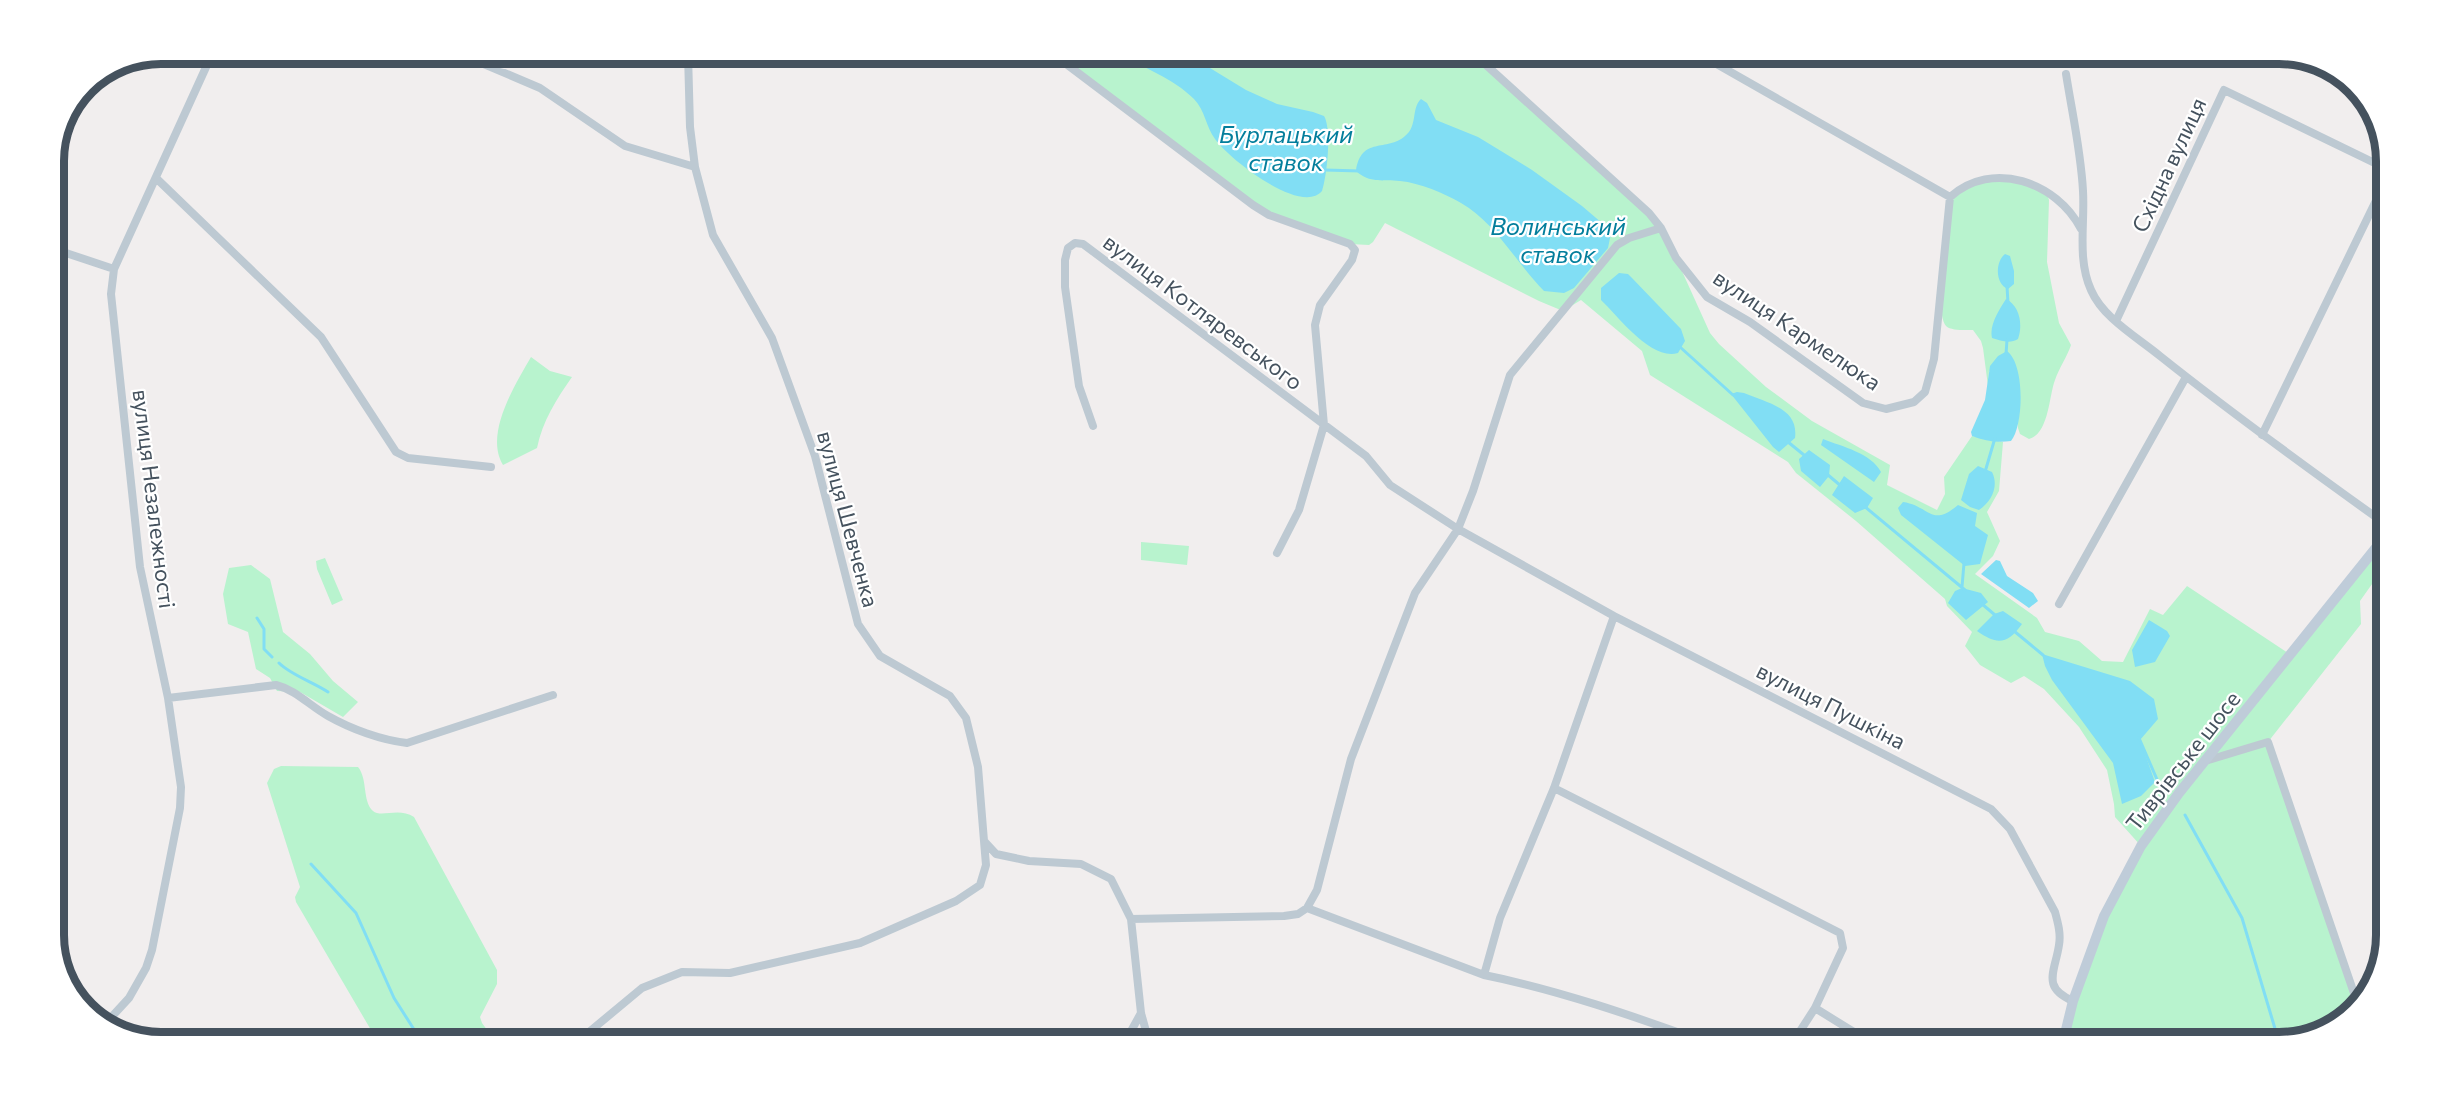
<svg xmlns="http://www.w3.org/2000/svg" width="2441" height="1096" viewBox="0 0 2441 1096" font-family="Commissioner,sans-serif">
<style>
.green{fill:#b8f3ce}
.water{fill:#81def4}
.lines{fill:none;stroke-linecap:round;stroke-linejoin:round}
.stream{stroke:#81def4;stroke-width:3}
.street{stroke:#bdc9d2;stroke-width:8}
.secondary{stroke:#bfccd9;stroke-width:10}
.labels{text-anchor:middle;stroke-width:4.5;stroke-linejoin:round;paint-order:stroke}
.street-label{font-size:22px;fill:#45525e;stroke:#fff}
.water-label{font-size:24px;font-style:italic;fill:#037e9c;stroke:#fff}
.rim{fill:none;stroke:#45525e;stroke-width:8}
</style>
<rect width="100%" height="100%" fill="#f1eeee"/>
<path class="green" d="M1053,54H1474L1649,213L1676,258L1710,333L1719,344L1766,387L1812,421L1890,465L1887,485L1937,510L1945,494L1944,477L1972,436L2003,442L1999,491L1987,512L2000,541L1993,556L1975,574L2037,618L2045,632L2079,641L2102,661L2123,662L2150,609L2163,615L2187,586L2291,655L2375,550L2382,570L2360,601L2361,624L2268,742L2356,1004L2340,1024L2280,1042H2063L2087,961L2141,846L2115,817L2114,804L2107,770L2079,727L2044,689L2024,676L2011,683L1980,665L1965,646L1972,632L1947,606L1945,599L1856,521L1796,473L1788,462L1650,375L1642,351L1581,300L1563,311L1539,301L1385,223L1373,242L1369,245L1350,244L1269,215Z
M1996,177L2046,191L2049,200L2047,262L2059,323L2071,345C2067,357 2059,368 2055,380C2049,395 2049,434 2029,439L2020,434L2018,428L2012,365L1989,371L1988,386L1983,348L1981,341L1973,330C1966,330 1951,331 1946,326C1933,312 1948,219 1950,197L1960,188Z
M531,357L550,371L572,377C556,400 543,420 537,448L503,465C484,434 515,385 531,357Z
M1141,542L1189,546L1187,565L1141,560Z
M325,558L343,600L332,605L317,569L316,561Z
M251,565L270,579L283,632L310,654L333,681L358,702L343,717L300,692L277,691L270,678L256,669L248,632L228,624L223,594L229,568Z
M281,766L358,767C368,779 362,801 373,811C381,818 399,807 414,817L497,970V984L480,1017L482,1023L496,1042H378L296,902L295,897L300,887L267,783L274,769Z"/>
<path class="water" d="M1120,54H1187L1246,90L1277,104L1313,112L1324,116C1332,129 1327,176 1322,191C1301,216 1228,158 1215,139C1206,127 1205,110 1194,99C1173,78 1145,69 1120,54Z
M1421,99L1427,103L1436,120L1478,137L1532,170L1582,206L1609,229L1611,233L1608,248L1574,288L1564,293L1544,291C1516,263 1496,223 1461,203C1444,193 1420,183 1400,181C1383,179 1370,184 1356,171C1361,136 1387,152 1405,136C1418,126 1411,108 1421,99Z
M2005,254L2010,256L2014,271V284L2008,289C1995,284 1995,262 2005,254Z
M1619,273L1628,274L1632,278L1681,329L1685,341L1678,353C1651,361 1619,317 1601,300V288Z
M2006,299C2020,306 2023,325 2018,339C2010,344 2001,341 1992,338C1989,325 1999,310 2006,299Z
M2007,351C2025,364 2024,425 2011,441C1997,443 1985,441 1972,436L1971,432L1985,400L1990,366L1998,356Z
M1737,392L1744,393C1767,403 1799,408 1795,438L1779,452L1773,447L1731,394Z
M1823,439C1843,447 1871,453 1881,472L1874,482L1821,445Z
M1809,450L1830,465L1829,476L1820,487L1801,471L1799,459Z
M1978,466L1992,472C1999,486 1992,501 1979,510L1970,507L1961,500L1969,474Z
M1844,476L1873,498L1867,508L1855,513L1832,495Z
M1903,502C1930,506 1931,528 1958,505L1977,513L1975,526L1988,535L1980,564L1965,566L1901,515L1898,508Z
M1996,560L2000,561L2007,576L2033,593L2038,601L2029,608L1981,574Z
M1962,588L1981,593L1988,602L1966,620L1948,603L1955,591Z
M2003,611L2022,624C2007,645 1997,645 1977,631L1994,614Z
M2149,620L2167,631L2170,636L2155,662L2135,667L2132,650Z
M2042,654L2130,681L2154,699L2158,719L2140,740L2155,782L2141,796L2122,804L2113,763L2052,680L2045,666Z"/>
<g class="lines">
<path class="stream" d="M1325,170L1360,171
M2007,286L2008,303
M1680,347L1733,395
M2006,354L2007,340
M1788,442L1804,455
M1985,472L1995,438
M1828,475L1841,486
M1864,506L1965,590
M1962,587L1964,563
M1982,604L1995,615
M257,618L264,629V649L272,657
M2014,631L2043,655
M279,663C291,675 313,682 328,692
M2139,738L2162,791
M2185,815L2242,918L2279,1042
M311,864L356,913L394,998L422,1042"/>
<path class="street" d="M460,54L540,88L625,146L695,167L713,235L772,338L815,456L858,624L880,656L950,696L966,718L978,767L984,841L996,854L1029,861L1081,864L1111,879L1131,919L1141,1013L1149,1042
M688,54L690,127L695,167
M1053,54L1253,205L1269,215L1350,244L1355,250L1352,260L1320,305L1315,325L1324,425L1299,510L1277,553
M1474,54L1649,213L1661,228L1676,258L1707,297L1750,322L1863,403L1886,409L1914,402L1925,392L1934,359L1950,197
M1699,54L1950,197C1992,159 2057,182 2081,229
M492,67L542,54
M2066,74C2072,112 2081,152 2083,191C2085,224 2077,259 2091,290C2103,318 2137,337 2160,356C2234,415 2310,470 2387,525
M156,178L321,337L396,452L408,458L491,467
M54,249L114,269
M2116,321L2224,90L2387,169
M1093,426L1079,386L1065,287V260L1068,248L1075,243L1083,244L1366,456L1390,485L1458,529L1614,616L1991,809L2010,829L2055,912C2058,923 2061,934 2059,945C2055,972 2041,987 2073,1001
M2262,435L2387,178
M2059,604L2186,377
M168,698L276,685C296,690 310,706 328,716C351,729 381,740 407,743L553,695
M2205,761L2268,742L2357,1002
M1554,788L1840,933L1843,948L1815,1008L1793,1042
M1307,908L1317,890L1351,759L1415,593L1458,529L1473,491L1510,375L1617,245L1629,238L1661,228
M1131,919L1284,916L1298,914L1307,908L1484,975C1559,990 1633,1016 1705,1042
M1484,975L1500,918L1554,788L1614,616
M1815,1008L1870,1042
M106,1023L129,998L146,968L152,950L180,808L181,787L168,698L140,567L111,294L114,269L212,54
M577,1042L642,988L682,972L730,973L860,943L956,901L980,885L986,865L984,841
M1125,1042L1141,1013"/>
<path class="secondary" d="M2063,1042L2073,1001L2104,916L2141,846L2179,793L2387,534"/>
</g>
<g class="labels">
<g class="street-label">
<text transform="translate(2169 165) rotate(-65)" y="8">Східна вулиця</text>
<text transform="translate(1203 312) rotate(37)" y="8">вулиця Котляревського</text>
<text transform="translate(1797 330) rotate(34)" y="8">вулиця Кармелюка</text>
<text transform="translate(154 499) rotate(83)" y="8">вулиця Незалежності</text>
<text transform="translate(848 519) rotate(75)" y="8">вулиця Шевченка</text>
<text transform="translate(1831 706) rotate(27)" y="8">вулиця Пушкіна</text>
<text transform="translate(2183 761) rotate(-52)" y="8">Тиврівське шосе</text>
</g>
<g class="water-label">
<text x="1286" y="143">Бурлацький<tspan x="1286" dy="28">ставок</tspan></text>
<text x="1558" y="235">Волинський<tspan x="1558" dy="28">ставок</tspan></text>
</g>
</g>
<path d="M0 0H2441V1096H0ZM161 64H2279A97 97 0 0 1 2376 161V935A97 97 0 0 1 2279 1032H161A97 97 0 0 1 64 935V161A97 97 0 0 1 161 64Z" fill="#fff" fill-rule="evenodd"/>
<path class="rim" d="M161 64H2279A97 97 0 0 1 2376 161V935A97 97 0 0 1 2279 1032H161A97 97 0 0 1 64 935V161A97 97 0 0 1 161 64Z"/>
</svg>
